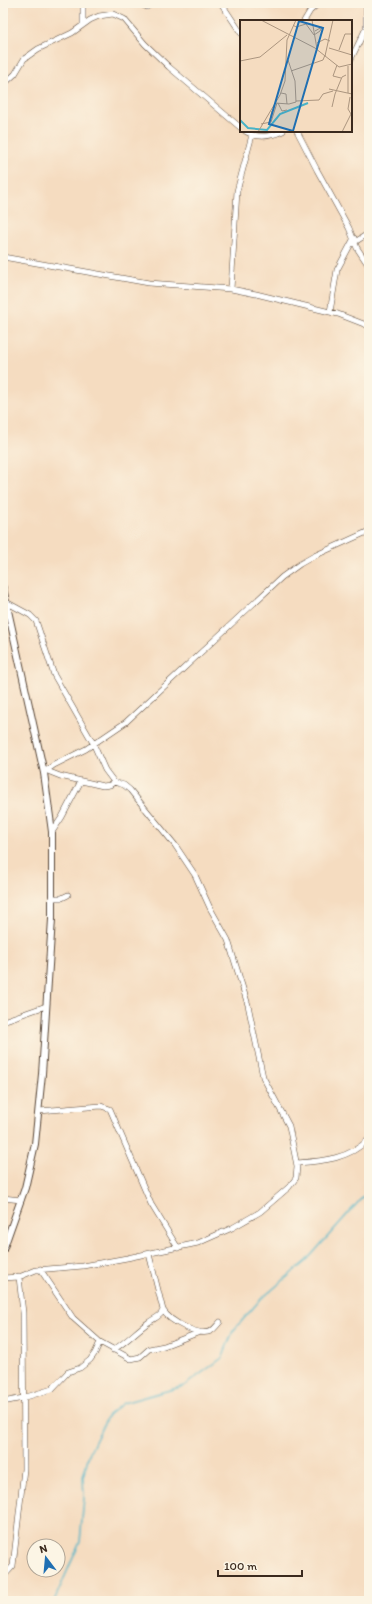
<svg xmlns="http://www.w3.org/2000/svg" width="372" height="1604" viewBox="0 0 372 1604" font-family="Itim,sans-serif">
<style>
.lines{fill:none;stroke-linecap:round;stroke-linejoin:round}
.stream{stroke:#49b3c7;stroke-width:1.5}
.minor-casing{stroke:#574536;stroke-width:6}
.tertiary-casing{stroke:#574536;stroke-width:8}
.minor{stroke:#fff;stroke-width:5}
.tertiary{stroke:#fff;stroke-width:6}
.inset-river{fill:none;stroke:#49b3c7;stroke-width:2}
.inset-road{fill:none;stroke:#ab957f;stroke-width:1}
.view{fill:#1f6fb2;fill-opacity:0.15;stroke:#1f6fb2;stroke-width:2}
.inset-edge{fill:none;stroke:#3b2a1e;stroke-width:2}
</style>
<rect width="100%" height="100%" fill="#fcf5e5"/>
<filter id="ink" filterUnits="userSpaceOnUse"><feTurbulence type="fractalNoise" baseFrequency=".025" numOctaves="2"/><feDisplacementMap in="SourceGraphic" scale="8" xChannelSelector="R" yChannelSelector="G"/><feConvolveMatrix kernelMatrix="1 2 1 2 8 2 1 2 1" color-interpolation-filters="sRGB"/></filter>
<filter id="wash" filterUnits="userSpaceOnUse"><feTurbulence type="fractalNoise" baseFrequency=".012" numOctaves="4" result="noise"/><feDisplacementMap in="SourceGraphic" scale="16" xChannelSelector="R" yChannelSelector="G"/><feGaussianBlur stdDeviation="0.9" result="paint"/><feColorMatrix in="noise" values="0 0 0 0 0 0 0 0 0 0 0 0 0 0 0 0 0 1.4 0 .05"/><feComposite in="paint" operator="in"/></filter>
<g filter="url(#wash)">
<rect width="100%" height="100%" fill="#f5dcc0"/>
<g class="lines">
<path class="stream" d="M54,1601L80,1542L84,1498L83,1477L89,1454L108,1415L123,1403L184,1386L222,1358L233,1331L260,1300L306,1261L369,1190"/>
</g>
</g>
<g filter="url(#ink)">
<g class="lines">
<g class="minor-casing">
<path id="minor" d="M138,3L147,7L152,3
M221,3L241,33
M304,21L310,11L319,3
M83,25V3
M351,59L366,28V3
M3,85L15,74L24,59L38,49L72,33L90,20L99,16L113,14L124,19L145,44L169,67L241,128
M245,131C257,139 270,137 283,131
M297,131L317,170L349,228L357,248L369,266
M355,242L369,233
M3,257L149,283L231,289L256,294L338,314L369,326
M231,289L237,191L252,135
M330,312L337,270L354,238
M45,770L60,776L103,786L110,785L114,782
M47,770L54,765L86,749L126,722L282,577L300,564L314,556L369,531
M52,832L62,817L81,781
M51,898H62L68,895
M3,1021L46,1006
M39,1111L101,1106L110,1109L151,1204L178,1248
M297,1163C324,1161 349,1159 369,1139
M3,1198L21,1200
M149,1254L163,1310C169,1321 199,1337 211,1331C215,1329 217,1325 220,1322
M40,1269L73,1318L100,1342L131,1359L140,1357L149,1349L164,1346L200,1332
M3,1278L19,1277L36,1270L83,1266L127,1258L198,1243L232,1228L260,1212L289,1187L296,1178L297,1166L289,1126L263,1077L248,1005L228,940L210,908L195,875L175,845L130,790L124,785L114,782L105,770L93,743L54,675L36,621L30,615L6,602
M113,1350C127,1342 136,1331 149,1322C154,1318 161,1317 163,1310
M3,1402L23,1398L52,1389L68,1372L80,1368L90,1360L95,1353L100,1342
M3,1577L13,1566L24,1469L23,1313L19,1277"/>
</g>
<g class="tertiary-casing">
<path id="tertiary" d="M3,588L44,773L52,832V919L42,1074L35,1144L25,1188L3,1250"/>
</g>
<use href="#minor" class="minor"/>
<use href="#tertiary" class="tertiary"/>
</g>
</g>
<g transform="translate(240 20)">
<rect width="112" height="112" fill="#f5dcc0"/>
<path class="inset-river" d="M0,100L8,108L27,110L40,94L68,83"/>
<path class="inset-road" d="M21,0L75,28L99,47L112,44M72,0L77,29M53,5L56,7L66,4L74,15L80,11L82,7L75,11M77,23L85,19L90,21M89,28L112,35M99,30L105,14H112M85,36L93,0M0,41L20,37L47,15M97,45L93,56L101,58M108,46V73M51,51L83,40L85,35M89,69L112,74M41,73L46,74L47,84M95,74L102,57L106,55M110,77L108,89L111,94M56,81L79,80L83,74L93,71M35,83L49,84L56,82L55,61L48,40M38,83L42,91L47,90M92,87L95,74M29,103L32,91M21,104L31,102L37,83M18,112L40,75L45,61L47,20L56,0M102,112L112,92"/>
<path class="view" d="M59,1L83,8L53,111L29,104Z"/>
<rect width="112" height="112" class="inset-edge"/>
</g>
<rect width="372" height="1604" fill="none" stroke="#fcf5e5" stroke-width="16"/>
<g transform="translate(46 1558) rotate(344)"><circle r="19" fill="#fcf5e5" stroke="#afa495"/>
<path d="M0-3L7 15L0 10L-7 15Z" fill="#1f6fb2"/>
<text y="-6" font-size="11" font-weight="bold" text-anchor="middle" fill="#3b2a1e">N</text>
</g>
<path d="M218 1570v6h84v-6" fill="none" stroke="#3b2a1e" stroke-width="2"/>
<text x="224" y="1570" font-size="12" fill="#3b2a1e" stroke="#fcf5e5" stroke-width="3" paint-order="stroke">100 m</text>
</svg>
